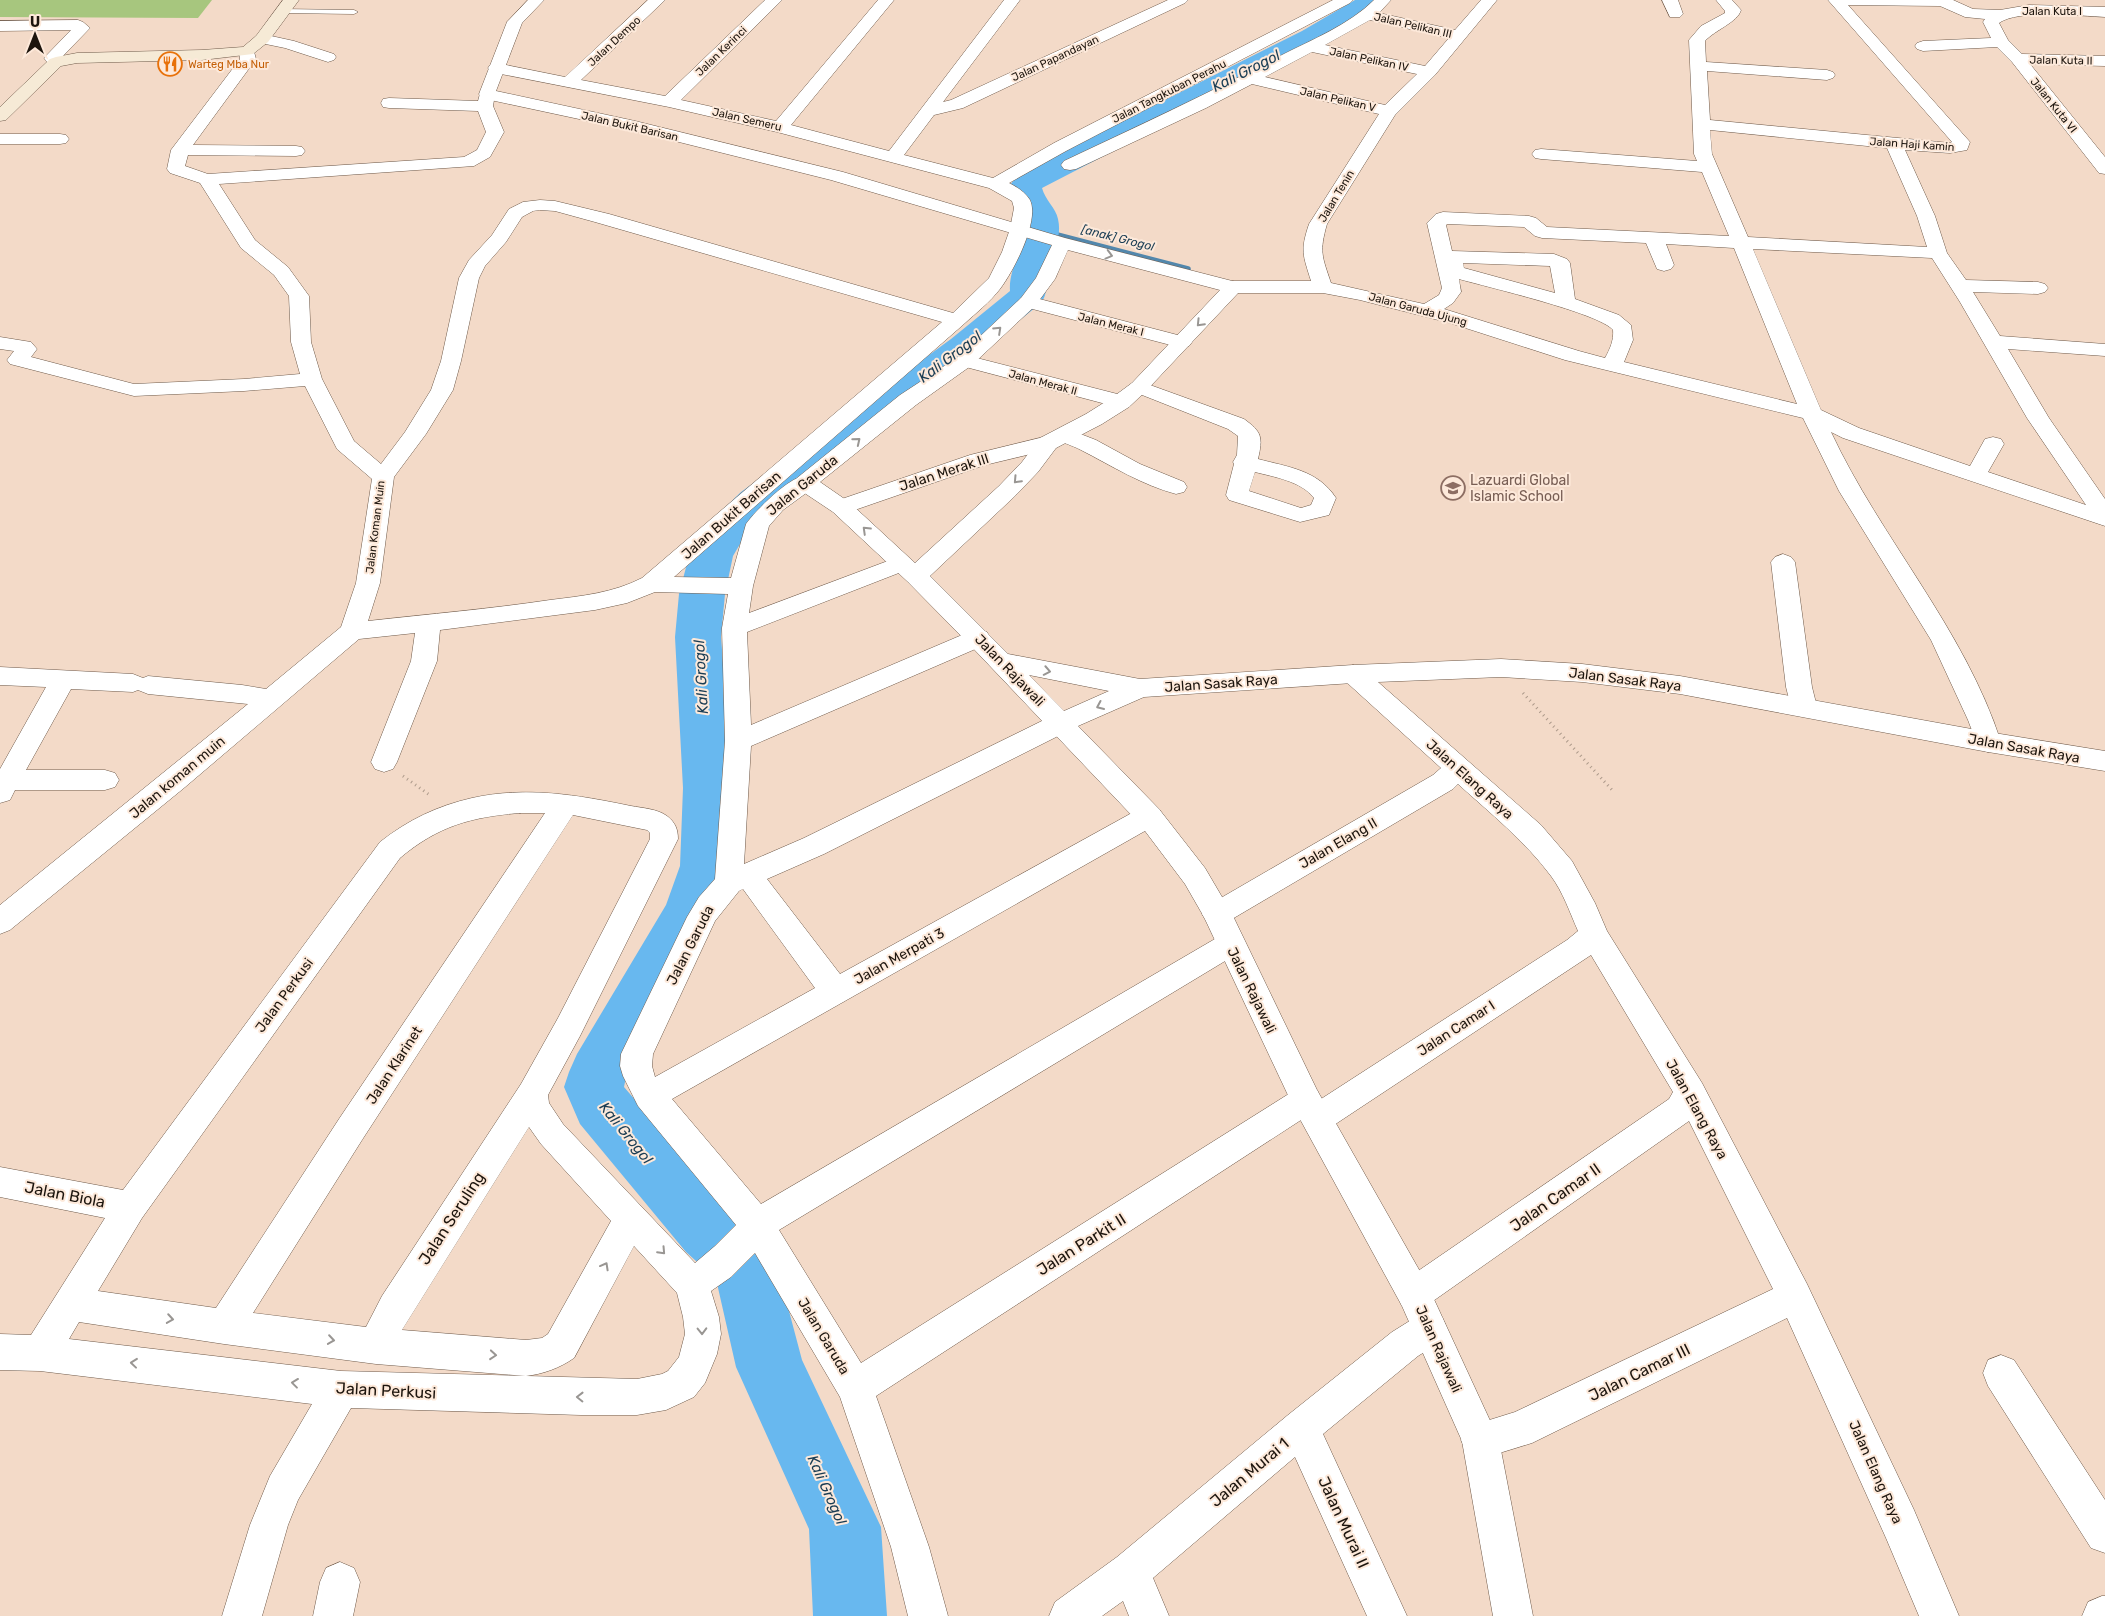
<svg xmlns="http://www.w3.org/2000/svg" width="2105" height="1616" viewBox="0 0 2105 1616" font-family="Rubik,sans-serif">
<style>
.green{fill:#a7c67e}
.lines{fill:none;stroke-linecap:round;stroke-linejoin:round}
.stream{stroke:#5287ac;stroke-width:5.5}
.river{fill:#68b8ef;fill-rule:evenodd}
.service-casing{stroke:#6f5a4a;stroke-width:1}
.minor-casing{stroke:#6f5a4a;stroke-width:1}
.tertiary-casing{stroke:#6f5a4a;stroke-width:1}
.secondary-casing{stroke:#6f5a4a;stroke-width:1}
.path{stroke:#ac998a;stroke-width:3;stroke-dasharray:1 4;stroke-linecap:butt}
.service{fill:#fff;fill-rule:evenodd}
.minor{fill:#fff;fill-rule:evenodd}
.tertiary{fill:#fff;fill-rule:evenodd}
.secondary{fill:#f6ead6;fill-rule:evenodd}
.oneway{stroke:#999693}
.labels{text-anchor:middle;stroke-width:4;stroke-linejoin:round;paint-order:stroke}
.far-street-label{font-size:11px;fill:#1d150e;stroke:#fde9da}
.far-food-label{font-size:11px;fill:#c56008;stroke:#fde9da;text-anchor:start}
.far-water-label{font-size:12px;font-style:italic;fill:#1a3d54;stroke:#fde9da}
.street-label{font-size:14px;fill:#1d150e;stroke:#fde9da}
.education-label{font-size:14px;fill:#785e54;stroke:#fde9da;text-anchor:start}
.water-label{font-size:15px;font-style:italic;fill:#1a3d54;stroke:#fde9da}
.near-street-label{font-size:16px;fill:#1d150e;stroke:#fde9da}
</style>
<rect width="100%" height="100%" fill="#f3dac8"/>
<path class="green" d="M0,0H212L198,18L0,17Z"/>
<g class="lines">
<path class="stream" d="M1042,231L1188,269"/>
<path class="river" d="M1355,0H1386L1371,16L1322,43L1042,188C1045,200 1056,208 1058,219C1063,240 1049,257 1046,277C1044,289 1049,291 1041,303L977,355L771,510L743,539L733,556L725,594L721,637L733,788L732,866L719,910L626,1077L624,1087L730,1210L767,1241L776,1262L802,1360L881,1527L887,1616H813L809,1529L736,1367L716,1279L686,1252L580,1124L564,1087L569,1072L577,1054L666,905L680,866L683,788L675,637L679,594L689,556L711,521L741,492L951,339L1010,291C1008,265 1029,244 1024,219C1022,208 1011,200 1008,188L1018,174L1302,31Z"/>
<g class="service-casing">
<path id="service" d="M279,9L354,10L358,12L354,14L282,13H279Z"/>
</g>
<g class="minor-casing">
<path id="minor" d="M648,0H665L581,80L665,96L765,0H782L681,100L776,121L878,0H894L791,125L889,151L1004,0H1020L943,102L951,100L1168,0H1188L1185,3L963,108L934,115L904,155L993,178L1054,143L1333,0H1353L1350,3L1066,151L1009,183C1017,187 1025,192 1030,200C1040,221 1013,272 1000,289C990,302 976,313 964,324L674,577L731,578L746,524C755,511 790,476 805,476C808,476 810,477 813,478L816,483L813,488L783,510L769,526L753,586L749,613L901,556L909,559L913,564L909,569L747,632L751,725L969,632L978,629L987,632L990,638L987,644L751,746L744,864L804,838L1052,716L1061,714L1070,716L1074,723L1070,730L824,854L767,879L840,974L1139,809L1149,806L1159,809L1163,816L1159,823L672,1099L761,1204L1220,936L1230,932L1240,936L1245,944L1240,952L779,1230L861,1363L1295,1090L1306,1086L1317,1090L1321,1099L1567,940L1578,931C1570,913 1563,892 1551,876C1525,841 1490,813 1458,784L1453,789L1227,922L1217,926L1207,922L1202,914L1207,906L1433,775L1441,768L1344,680L1340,674L1344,668L1353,665L1362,668L1541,825L1572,861L1595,903L1607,931L1702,1083L1807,1284L1914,1510L1959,1616H1919L1886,1538L1787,1318L1532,1443L1480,1459L1467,1453L1461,1440L1467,1427L1515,1412L1773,1289L1689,1121L1426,1306L1414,1311L1402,1306L1397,1294L1402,1282L1669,1099L1673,1092L1591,955L1328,1129L1317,1133L1306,1129L1301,1120L876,1396L929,1547L948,1616H908L891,1547L840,1397L755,1253L731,1277L711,1291L719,1317L721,1334L717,1354L705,1383L694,1397L666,1410L637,1415H581L351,1408L298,1500L288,1525L262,1616H222L250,1525L270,1476L312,1404L40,1371L0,1370V1334L31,1335L105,1218L0,1197V1167L123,1190L380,842C408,820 437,806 472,798C526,786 578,795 631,806C642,808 658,809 667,816C675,822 678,829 678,839L580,1036L548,1095L549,1103L563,1124L695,1263L715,1246L736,1225L638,1106L623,1076L620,1066L621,1054L687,917L699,897L715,879L725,741L722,628L728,594L655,592L627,603L595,610L440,630L437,661L397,762L393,769L384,772L375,769L371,762L411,661L415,633L359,639L184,788L10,930L0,934V905L248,704L148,694L138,690L133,692L71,689L26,770H105L115,773L119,780L115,787L105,790H15L10,800L0,803V769L46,687L0,685V667L133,674L143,678L148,676L242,685L266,689L341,627L356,583L372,479L337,449L305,386L244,391L134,396L10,364L7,360L14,351L0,349V337L31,342L37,349L31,357L134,384L244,379L300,374L291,342L289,296L274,275L241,248L200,183L170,173L167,169L171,150L240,59L239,51L241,48H253L256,59L193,145L296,146L302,147L305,151L302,155L296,156L188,155L185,166L208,174L464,157L477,150L486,132L478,111L389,108L383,107L381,103L383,99L389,98L478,101L481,90H493L495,94L493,106L504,132L490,157L474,166L219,184L255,240L288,267L309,296L311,342L322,379L354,441L381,464L405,432L431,390L441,361L459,278L469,260L492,235L509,209L523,202L540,200L555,201L609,214L953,313L989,278L1002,252L1010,229L1014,208L1012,201L989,188L777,132L669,107L496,73L490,71L488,68L490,65L496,63L565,77ZM540,210L555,211L595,222L942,322L642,578C613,593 582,596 550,600C490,609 429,614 368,621L380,583L394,477L426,434L453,390L461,361L479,278L485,266L506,242L522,217L533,211ZM520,813H545L339,1119L216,1308L98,1291L142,1218L400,858C438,826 471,817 520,813ZM573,815L647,830L650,833V839L558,1018L521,1084L382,1296L366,1327L253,1313L362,1140ZM743,889L815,988L655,1077L652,1066L653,1054L715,921L739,891ZM529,1127L541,1144L611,1221L548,1334L542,1338L526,1340L402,1330ZM634,1246L677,1293L683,1317L685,1334L679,1357L668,1371L662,1374L637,1379L341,1371L69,1339L79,1322L224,1344L376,1364L526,1376C543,1374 560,1368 574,1358Z
M1374,0H1391L1379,13L1455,30L1481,0H1497L1435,75L1395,115L1327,224C1319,252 1322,256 1331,283L1424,304L1439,295L1442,288L1427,223L1436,214L1443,212L1529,216L1536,218L1547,227L1729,236L1702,172L1541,159L1535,158L1532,154L1535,150L1541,149L1697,161L1694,154L1689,40L1701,26L1725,13V11L1716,0H1732L1741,10C1738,22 1715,30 1705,41L1706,62L1827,70L1833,72L1835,75L1833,78L1827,80L1707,71L1710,120L1950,143L1952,142L1828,0H1953L1973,9L2000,10L2029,5L2105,7V17C2080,16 2018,9 1999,23L2008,40L2022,54L2105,56V66L2030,64L2105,157V174L2099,173L2012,62L1997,47L1923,51L1917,49L1915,46L1917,43L1923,41L1991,38L1983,22L1985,19L1965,17L1940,6L1848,5L1970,142L1967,150L1950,153L1905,150L1935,216L1947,253L1966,280L2038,282L2045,284L2048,288L2045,292L2038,294L1973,292L2000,336L2105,344V356L2008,349L2049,418L2105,499V526L1843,438L1831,432C1881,539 1964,628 2001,742L1997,749L1988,752L1979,749L1968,720L1931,640L1839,491L1803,418L1565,360L1450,323L1360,300L1323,293H1233L1226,291L1223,287L1226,283L1233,281H1311C1303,255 1300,251 1309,224L1379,114L1252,84L1206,108L1076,169L1070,170L1064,169L1061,165L1064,161C1136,127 1209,93 1280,56C1311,40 1349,25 1374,0ZM1370,20L1449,38L1425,66L1325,45ZM1312,52L1417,74L1385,105L1265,77ZM1710,130L1887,148L1917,216L1927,247L1748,237L1712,154ZM1447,224L1524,227L1535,236L1542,238L1646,243L1657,269L1664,271L1671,269L1674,265L1666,244L1734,248L1797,404L1624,362L1633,340L1631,325L1619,315L1575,299L1570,263L1567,259L1554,254L1452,251L1446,225ZM1753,249L1932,258L1960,302L2027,418L2086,505L1988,472L2004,444L2001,439L1993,437L1985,439L1970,466L1859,428L1821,410ZM1463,263L1550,266L1555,293L1464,268ZM1459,279C1487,287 1599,313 1613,330C1614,340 1610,349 1605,358L1579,351L1444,309L1453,303L1461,292Z
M1662,0H1678L1683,14L1680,17H1670Z
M78,20L83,22L90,28L61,58L64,62L62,65C53,68 49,65 44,58L71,30L0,31V21Z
M262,34L294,41L334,54L336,57L334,60L328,62L285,48L256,42L254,39L256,36Z
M0,134H60L66,135L69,139L66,143L60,144H0Z
M1028,296L1189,338L1192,342L1189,346L1182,348L1021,306L1018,302L1021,298Z
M965,355L1129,397L1132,402L1129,407L1121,408L958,365L955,361L958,357Z
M1139,381L1244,419C1262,432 1263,437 1258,459C1288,467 1318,470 1336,498L1329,515L1300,522L1229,500L1226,495L1234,464L1233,462L1237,455L1238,436L1228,429L1132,391L1128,387L1132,383ZM1255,472C1274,477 1301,481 1314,498L1311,505L1301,508L1249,491Z
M1065,428L1096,440L1140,464L1184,482L1187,487L1184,492L1176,494C1142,485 1112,466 1081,450C1072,445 1060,443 1054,435L1057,430Z
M1048,436L1056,438L1059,443L1056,448L985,465L849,512L841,514L833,512L830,507L833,502L970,455Z
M1783,554L1791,557L1795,562L1812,687L1817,707L1813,714L1804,716L1795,714L1791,707L1786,687L1771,562L1775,557Z
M1429,1312L1442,1317L1447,1329L1442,1341L1418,1356L1323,1434L1407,1616H1367L1295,1457L1153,1578L1169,1616H1129L1123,1601L1102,1616H1049L1055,1602L1117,1557L1288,1415L1392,1332L1416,1317Z
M2001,1355L2014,1360L2105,1500V1553L2091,1548L1988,1386L1983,1373L1988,1360Z
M340,1562L354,1568L360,1582L353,1616H313L320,1582L326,1568Z
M2102,1596H2105V1616H2082L2088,1602Z"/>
</g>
<g class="tertiary-casing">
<path id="tertiary" d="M528,0H544L522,23L496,91L635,121L843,172L1065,238L1240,283L1243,287L1240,291L1146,391L1129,407L1102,424L1056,448L1038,472L1015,496L930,576L1008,654L1140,679L1353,665L1501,659L1582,664L1680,676L1988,732L2105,751V771L1988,752L1680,694L1582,682L1501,677L1353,683L1144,697L1078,726L1159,809L1205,868L1232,914L1317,1090L1426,1282L1499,1440L1533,1616H1493L1462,1441L1402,1306L1295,1110L1204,917L1185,884L1139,823L969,644L908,582L833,512L797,488L794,483L797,478L900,395L958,357L1021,298L1036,278L1052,245L831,180L635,131L481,98L479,94L507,22ZM1068,250L1220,290L1132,383L1113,397L1086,414L1040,438L1022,462L999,486L915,563L849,502L820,482L916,405L972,365L1035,306L1055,279ZM1029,675L1109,691L1064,711Z"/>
</g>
<g class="secondary-casing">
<path id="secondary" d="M283,0H299L268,42L253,54L202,60L77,63L61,66L6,120L0,121V107L50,59L56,57L77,53L202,50L243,47L256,36Z"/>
</g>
<path class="path" d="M1523,693L1613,791
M403,776L431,796"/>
<use href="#service" class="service"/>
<use href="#minor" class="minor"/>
<use href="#tertiary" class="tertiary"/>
<use href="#secondary" class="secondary"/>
</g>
<defs><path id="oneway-chevron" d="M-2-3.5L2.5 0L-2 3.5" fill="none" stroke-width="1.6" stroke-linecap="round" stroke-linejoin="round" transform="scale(1.25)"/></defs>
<g class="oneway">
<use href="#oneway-chevron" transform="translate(1109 255) rotate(15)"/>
<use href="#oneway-chevron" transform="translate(1200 323) rotate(134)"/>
<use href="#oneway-chevron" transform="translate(998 330) rotate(-43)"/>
<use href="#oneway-chevron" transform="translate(857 441) rotate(-39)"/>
<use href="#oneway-chevron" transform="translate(1017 480) rotate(133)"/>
<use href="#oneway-chevron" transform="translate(866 530) rotate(-136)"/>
<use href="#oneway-chevron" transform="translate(1047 671) rotate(11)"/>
<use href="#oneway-chevron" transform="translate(1100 706) rotate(156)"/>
<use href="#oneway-chevron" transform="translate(662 1251) rotate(47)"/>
<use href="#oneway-chevron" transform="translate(605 1266) rotate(-61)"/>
<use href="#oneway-chevron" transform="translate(170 1319) rotate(9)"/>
<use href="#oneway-chevron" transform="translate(702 1331) rotate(89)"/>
<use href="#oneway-chevron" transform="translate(331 1340) rotate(8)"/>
<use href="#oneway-chevron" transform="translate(493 1355) rotate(5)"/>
<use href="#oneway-chevron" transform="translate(134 1363) rotate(-174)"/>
<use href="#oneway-chevron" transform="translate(295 1383) rotate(-173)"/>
<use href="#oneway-chevron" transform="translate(580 1397) rotate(-179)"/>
</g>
<defs>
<g id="restaurant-ring" transform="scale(1.25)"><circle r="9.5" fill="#fde9da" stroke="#e8710a" stroke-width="1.5"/><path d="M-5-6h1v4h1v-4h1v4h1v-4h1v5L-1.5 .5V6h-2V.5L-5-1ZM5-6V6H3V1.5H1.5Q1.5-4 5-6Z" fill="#e8710a"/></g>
<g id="school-ring" transform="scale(1.25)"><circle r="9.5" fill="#fde9da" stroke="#8d6e63" stroke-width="1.5"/><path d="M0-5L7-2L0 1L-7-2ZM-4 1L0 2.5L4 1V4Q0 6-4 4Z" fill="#8d6e63"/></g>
</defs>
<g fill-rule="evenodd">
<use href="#restaurant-ring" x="170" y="64"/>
<use href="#school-ring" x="1453" y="488"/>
</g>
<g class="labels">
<g class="far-street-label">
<text x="2052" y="15">Jalan Kuta I</text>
<text transform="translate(1413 25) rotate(13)" y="4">Jalan Pelikan III</text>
<text transform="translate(614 41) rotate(-43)" y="4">Jalan Dempo</text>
<text transform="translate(721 51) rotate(-44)" y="4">Jalan Kerinci</text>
<text transform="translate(1055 58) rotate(-25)" y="4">Jalan Papandayan</text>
<text transform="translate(1369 59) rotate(12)" y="4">Jalan Pelikan IV</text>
<text transform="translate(2061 60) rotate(1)" y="4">Jalan Kuta II</text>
<text transform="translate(1169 91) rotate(-27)" y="4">Jalan Tangkuban Perahu</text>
<text transform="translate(1338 99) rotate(13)" y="4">Jalan Pelikan V</text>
<text transform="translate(2054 105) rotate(51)" y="4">Jalan Kuta VI</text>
<text transform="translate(747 119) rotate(13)" y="4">Jalan Semeru</text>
<text transform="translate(630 126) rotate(13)" y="4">Jalan Bukit Barisan</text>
<text transform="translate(1912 144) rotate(4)" y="4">Jalan Haji Kamin</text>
<text transform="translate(1336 196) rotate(-59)" y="4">Jalan Tenin</text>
<text transform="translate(1418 309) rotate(15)" y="4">Jalan Garuda Ujung</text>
<text transform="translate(1111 324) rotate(14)" y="4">Jalan Merak I</text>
<text transform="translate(1043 382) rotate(15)" y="4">Jalan Merak II</text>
<text transform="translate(375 527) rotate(-83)" y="4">Jalan Koman Muin</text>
</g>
<g class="far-food-label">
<text x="188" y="68">Warteg Mba Nur</text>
</g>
<g class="far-water-label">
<text transform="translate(1118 238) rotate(14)" y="4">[anak] Grogol</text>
</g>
<g class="street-label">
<text transform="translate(944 472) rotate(-18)" y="5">Jalan Merak III</text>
<text transform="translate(802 485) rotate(-39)" y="5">Jalan Garuda</text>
<text transform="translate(731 515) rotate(-41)" y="5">Jalan Bukit Barisan</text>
<text transform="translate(1010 670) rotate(46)" y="5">Jalan Rajawali</text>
<text transform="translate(1625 679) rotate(7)" y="5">Jalan Sasak Raya</text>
<text transform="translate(1221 683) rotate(-4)" y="5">Jalan Sasak Raya</text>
<text transform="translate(2024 748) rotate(10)" y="5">Jalan Sasak Raya</text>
<text transform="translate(177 777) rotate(-40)" y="5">Jalan koman muin</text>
<text transform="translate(1470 779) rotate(42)" y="5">Jalan Elang Raya</text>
<text transform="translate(1338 843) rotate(-30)" y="5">Jalan Elang II</text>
<text transform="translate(690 945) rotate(-63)" y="5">Jalan Garuda</text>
<text transform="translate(899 956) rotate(-29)" y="5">Jalan Merpati 3</text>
<text transform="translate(1252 990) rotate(64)" y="5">Jalan Rajawali</text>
<text transform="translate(284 995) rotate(-54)" y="5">Jalan Perkusi</text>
<text transform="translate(1456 1028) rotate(-33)" y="5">Jalan Camar I</text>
<text transform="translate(394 1065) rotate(-57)" y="5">Jalan Klarinet</text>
<text transform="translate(1697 1109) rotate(61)" y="5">Jalan Elang Raya</text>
<text transform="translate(824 1336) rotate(59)" y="5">Jalan Garuda</text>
<text transform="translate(1439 1349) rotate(66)" y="5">Jalan Rajawali</text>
<text transform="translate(1876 1472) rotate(66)" y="5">Jalan Elang Raya</text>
</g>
<g class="education-label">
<text x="1470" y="485">Lazuardi Global<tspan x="1470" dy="16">Islamic School</tspan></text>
</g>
<g class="water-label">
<text transform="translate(1246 71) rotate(-27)" y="5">Kali Grogol</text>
<text transform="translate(950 357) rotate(-37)" y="5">Kali Grogol</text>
<text transform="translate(701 677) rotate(-93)" y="5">Kali Grogol</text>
<text transform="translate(626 1133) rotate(51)" y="5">Kali Grogol</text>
<text transform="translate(827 1490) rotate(66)" y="5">Kali Grogol</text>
</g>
<g class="near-street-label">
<text transform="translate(65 1194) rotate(11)" y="6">Jalan Biola</text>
<text transform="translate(1555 1197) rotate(-35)" y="6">Jalan Camar II</text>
<text transform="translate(451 1218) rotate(-57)" y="6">Jalan Seruling</text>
<text transform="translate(1081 1244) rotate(-32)" y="6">Jalan Parkit II</text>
<text transform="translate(1639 1372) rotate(-26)" y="6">Jalan Camar III</text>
<text transform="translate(386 1390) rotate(3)" y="6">Jalan Perkusi</text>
<text transform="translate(1249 1472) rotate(-40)" y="6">Jalan Murai 1</text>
<text transform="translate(1344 1522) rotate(65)" y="6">Jalan Murai II</text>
</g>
</g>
<g transform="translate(35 35)" stroke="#fde9da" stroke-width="4" paint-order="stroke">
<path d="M0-4L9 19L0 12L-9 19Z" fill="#1d150e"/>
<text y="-8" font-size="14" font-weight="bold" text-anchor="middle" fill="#1d150e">U</text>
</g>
</svg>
